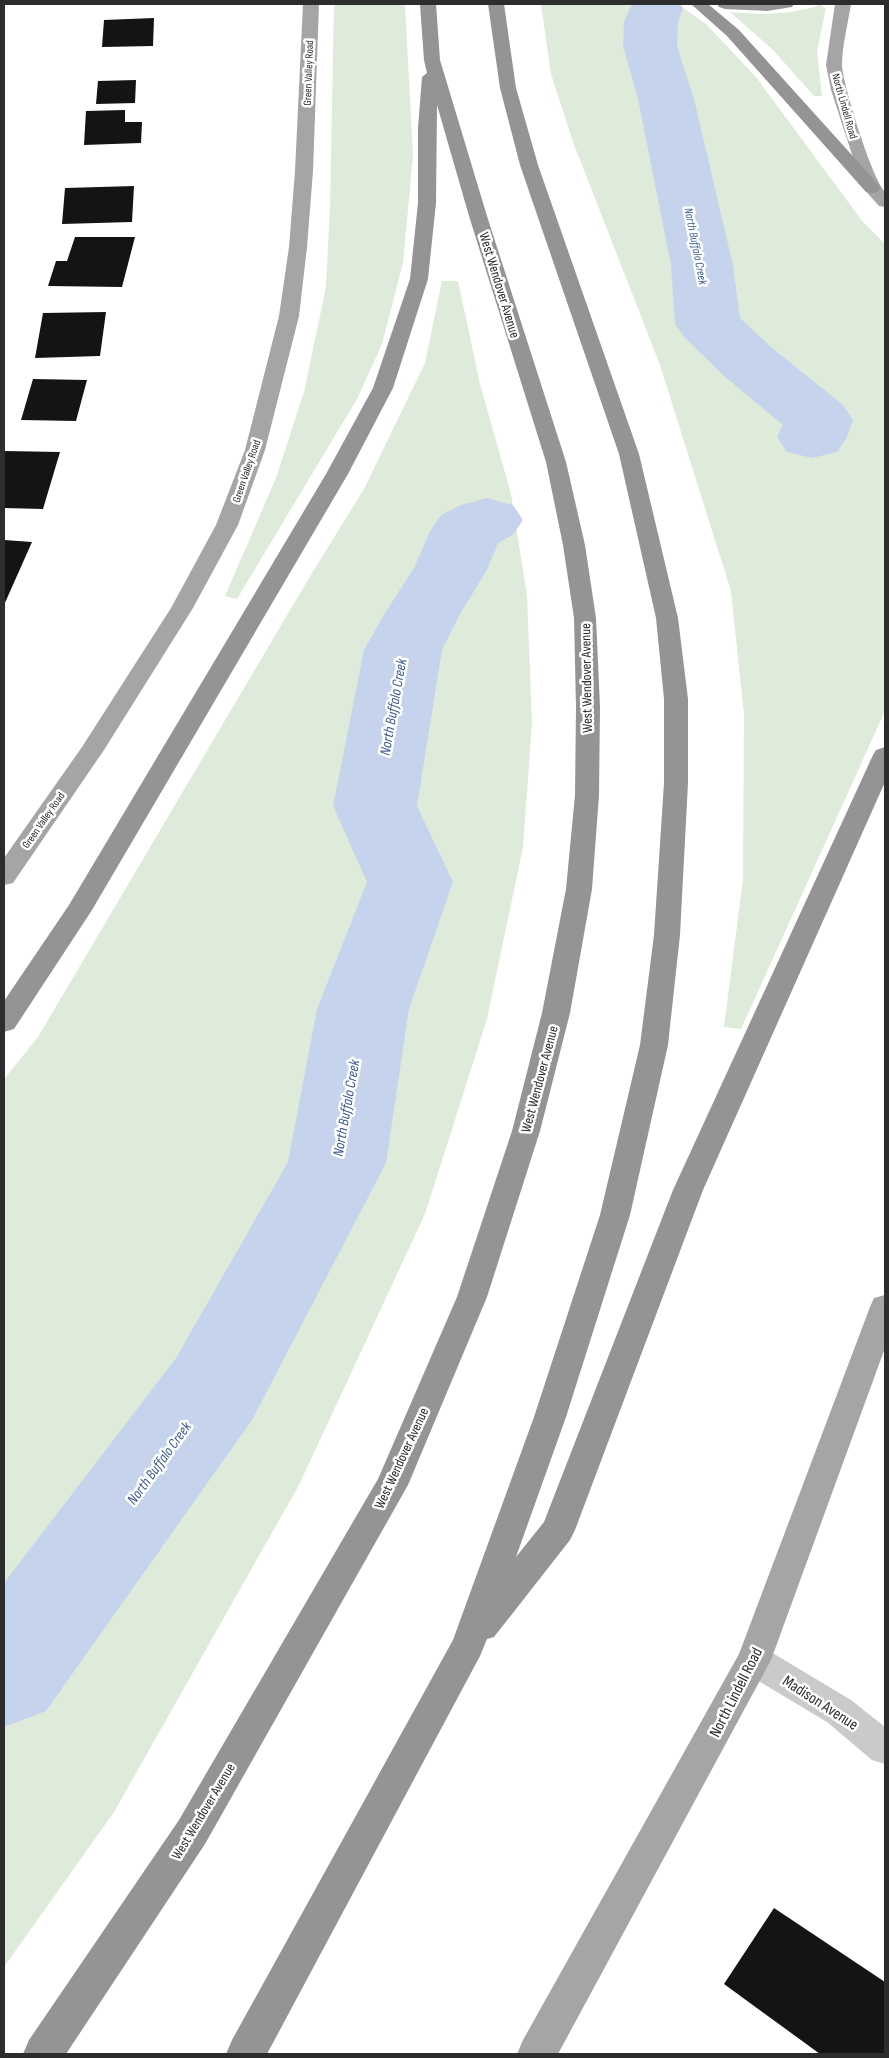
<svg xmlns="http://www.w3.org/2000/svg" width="889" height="2058" viewBox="0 0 889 2058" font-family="'Sofia Sans Condensed',sans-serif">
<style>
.green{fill:#dfebda}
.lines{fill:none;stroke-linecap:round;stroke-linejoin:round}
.river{fill:#c5d4ec;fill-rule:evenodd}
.building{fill:#141414}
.minor{fill:#cacaca;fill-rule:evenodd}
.major{fill:#a5a5a5;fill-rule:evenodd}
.highway{fill:#949494;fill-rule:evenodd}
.labels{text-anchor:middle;stroke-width:5;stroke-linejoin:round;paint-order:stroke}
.far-street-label{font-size:11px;fill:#2d2d2d;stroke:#fff}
.far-water-label{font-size:12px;font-style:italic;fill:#395c91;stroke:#fff}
.street-label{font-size:14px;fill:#2d2d2d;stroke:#fff}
.water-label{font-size:15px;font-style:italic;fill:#395c91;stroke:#fff}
.near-street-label{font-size:16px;fill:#2d2d2d;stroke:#fff}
</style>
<rect width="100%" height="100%" fill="#fff"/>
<path class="green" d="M334,4H405L413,156L403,263L382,344L357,399L237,599L225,596L276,478L304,392L326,287L330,205Z
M541,4H678L706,24L756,77L863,222L885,244V711L741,1029L724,1027L743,879L744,715L731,591L660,365L573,142L551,74Z
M820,5L826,8L817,51L822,96H814L773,50L730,12C761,15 790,15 820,5Z
M442,281H458L480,384L511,494L527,596L532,724L523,847L487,1019L425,1214L299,1485L114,1812L4,1967V1079L38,1037L309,578L364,489L425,363Z"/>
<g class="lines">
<path class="river" d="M632,4H680L683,8L678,22L677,46L694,99L733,265L740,318L771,347L843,405L853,420L847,437L837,452L812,458L787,452L777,437L783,425L723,375L685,338L675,324L671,265L638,99L623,46L624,22Z
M487,498L513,505L523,520L513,535L498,543L488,568L459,616L442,650L417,806L453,882L409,1009L386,1163L252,1420L46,1711L4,1727V1583L176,1358L288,1162L317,1009L367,882L333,806L364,650L383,616L414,568L430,531L441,515L461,505Z"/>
</g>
<path class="building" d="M154,18L153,46L102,47L104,20Z
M136,80L135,103L96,104L98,81Z
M125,110V122H142L141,143L84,145L86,111Z
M134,186L132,222L62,224L65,188Z
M75,237H135L122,287L48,286L56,261H67Z
M106,312L100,356L35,358L43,313Z
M33,379L87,380L76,421L21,420Z
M4,451L60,452L43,509L4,508Z
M4,540L32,542L4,605Z
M774,1908L885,1982V2054H820L724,1984Z"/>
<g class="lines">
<path class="minor" d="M754,1644L766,1649L851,1700L885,1727V1764L872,1760L827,1722L742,1671L737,1660L742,1649Z"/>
<path class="major" d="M303,4H319L313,171L307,247L299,316L265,450L238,525L193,608L104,750L13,883L4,885V858L82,747L171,608L216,525L245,450L279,316L289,247L295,171Z
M835,4H851C848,23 842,47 842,65C843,86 872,178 885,192V207L879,206L863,188L831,90L826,65Z
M885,1295V1348L771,1660L558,2054H517L523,2040L739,1654L870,1307L874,1298Z"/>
<path class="highway" d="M420,4H436L440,60L487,216L566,462L585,545L596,618L600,707L599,795L592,889L570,1013L540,1131L487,1297L408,1485L205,1844L66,2054H23L29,2040L179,1820L378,1479L457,1297L512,1131L542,1013L566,889L575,795L576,707L574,618L563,545L546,462L469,216L437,105L436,203L428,279L393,388L348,474L92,910L14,1029L4,1032V1001L69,905L326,474L373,388L410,279L418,203V128L422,77L427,73L424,60Z
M488,4H504L516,88L538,165L639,454L678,618L688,699V783L680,935L668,1045L630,1215L566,1417L516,1557L544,1522L673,1190L873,755L876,750L885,747V782L703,1190L575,1530L570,1540L494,1637L487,1639L480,1656L267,2054H226L232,2040L453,1640L534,1417L600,1215L640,1045L654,935L664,783V699L656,618L619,454L520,165L500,88Z
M691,4H708L739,30L878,184L881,188L878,192L872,193L866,192L727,36Z
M717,4H794L792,7L767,11L725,9L719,7Z"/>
</g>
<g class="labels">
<g class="far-street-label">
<text transform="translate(308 73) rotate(-88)" y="4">Green Valley Road</text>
<text transform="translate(845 106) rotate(74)" y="4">North Lindell Road</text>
<text transform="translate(246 471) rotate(-71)" y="4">Green Valley Road</text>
<text transform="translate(43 820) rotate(-55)" y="4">Green Valley Road</text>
</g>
<g class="far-water-label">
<text transform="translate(696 246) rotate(79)" y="4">North Buffalo Creek</text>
</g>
<g class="street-label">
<text transform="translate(500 285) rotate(73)" y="5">West Wendover Avenue</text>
<text transform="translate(586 678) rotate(-91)" y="5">West Wendover Avenue</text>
<text transform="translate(539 1079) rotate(-75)" y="5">West Wendover Avenue</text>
<text transform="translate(401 1458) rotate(-65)" y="5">West Wendover Avenue</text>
<text transform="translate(203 1811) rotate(-59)" y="5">West Wendover Avenue</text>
</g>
<g class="water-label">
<text transform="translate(393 707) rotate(-80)" y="5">North Buffalo Creek</text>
<text transform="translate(346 1108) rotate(-80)" y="5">North Buffalo Creek</text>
<text transform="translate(159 1463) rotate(-54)" y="5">North Buffalo Creek</text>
</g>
<g class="near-street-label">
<text transform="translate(735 1692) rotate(-63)" y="6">North Lindell Road</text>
<text transform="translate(821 1702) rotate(33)" y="6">Madison Avenue</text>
</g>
</g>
<rect width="889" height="2058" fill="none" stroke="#2d2d2d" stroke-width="10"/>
</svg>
